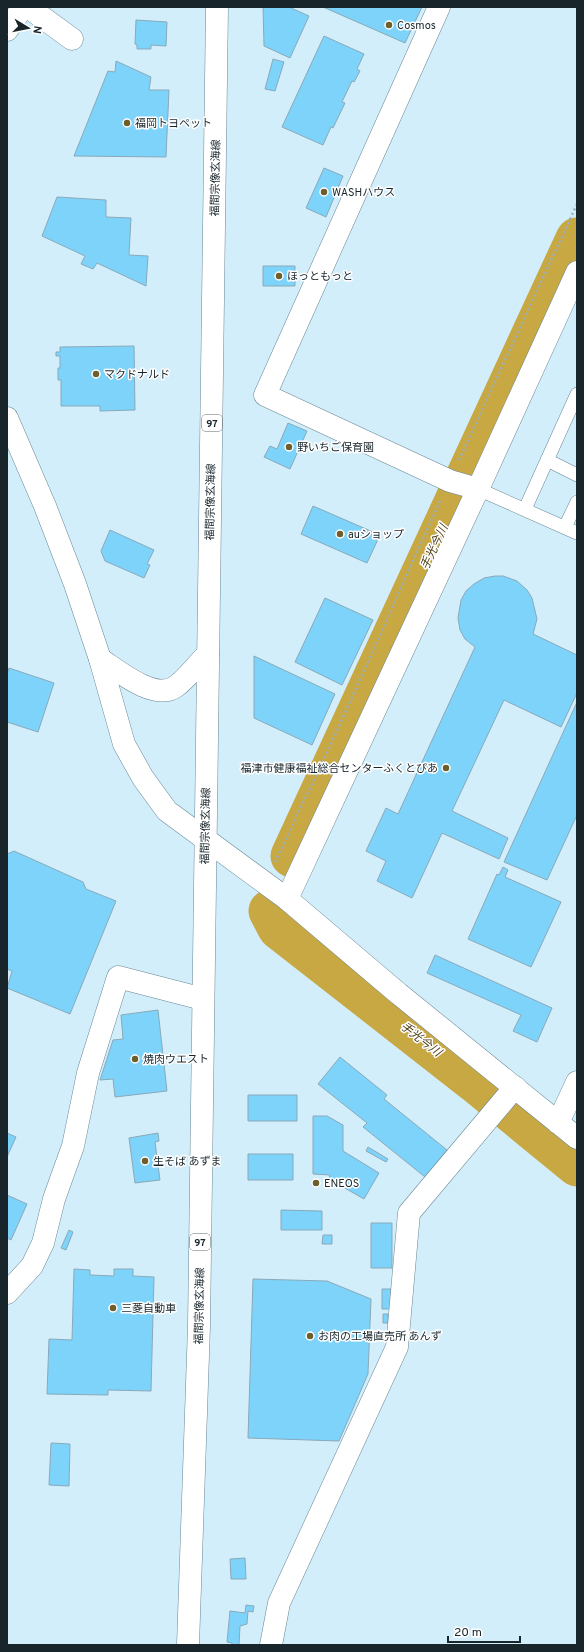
<svg xmlns="http://www.w3.org/2000/svg" width="584" height="1652" viewBox="0 0 584 1652" font-family="Overpass,'Noto Sans JP',sans-serif">
<style>
.lines{fill:none;stroke-linecap:round;stroke-linejoin:round}
.river{stroke:#c8a843;stroke-width:43}
.building{fill:#7dd3fa;stroke:#8aa9b9}
.service-casing{stroke:#688795;stroke-width:14}
.minor-casing{stroke:#688795;stroke-width:23}
.tertiary-casing{stroke:#688795;stroke-width:23}
.primary-casing{stroke:#688795;stroke-width:23}
.path{stroke:#99b0bb;stroke-width:2.5;stroke-dasharray:2 3;stroke-linecap:butt}
.service{stroke:#fff;stroke-width:13}
.minor{stroke:#fff;stroke-width:22}
.tertiary{stroke:#fff;stroke-width:22}
.primary{stroke:#fff;stroke-width:22}
.poi-dot{fill:#6e5e2c;stroke:#fff;stroke-width:1.5}
.labels{text-anchor:middle;stroke-width:3;stroke-linejoin:round;paint-order:stroke}
.shield{fill:#fff;stroke:#5d666b;stroke-width:1}
.shield-label{font-size:10px;font-weight:bold;fill:#18252b}
.poi-label{font-size:11px;fill:#18252b;stroke:#fff;text-anchor:start}
.street-label{font-size:11px;fill:#18252b;stroke:#fff}
.water-label{font-size:12px;font-style:italic;fill:#4d3f15;stroke:#fff}
</style>
<rect width="100%" height="100%" fill="#d3eefb"/>
<g class="lines">
<path class="river" d="M292,856L577,239
M270,911L279,928L476,1082L577,1165"/>
</g>
<path class="building" d="M263,7H289L309,16L290,58L264,46Z
M323,7H422L405,43Z
M136,20L167,22L166,46L151,45V49H137V45L135,44Z
M324,36L364,54L357,69L360,71L354,82L352,81L342,102L345,103L333,128L331,127L323,145L282,127Z
M273,59L284,62L275,91L265,89Z
M116,61L151,77L149,90H169L166,157L74,156L108,71L115,72Z
M324,168L343,176L326,217L306,208Z
M57,197L106,200V217L131,218L129,255L148,256L146,286L97,263L93,269L81,264L85,256L42,236Z
M263,266H295V286H263Z
M134,346L135,410L100,411V406H61V380H58V368H60V356H56V352H60V347Z
M288,423L307,431L290,469L264,457L270,446L277,449Z
M313,506L380,535L367,563L301,534Z
M110,530L154,550L147,564L150,565L144,578L105,561L101,551Z
M495,576H503L517,581L527,590L532,598L537,619L533,634L577,655V693L561,727L504,700L452,811L508,838L499,859L442,833L412,898L377,881L386,861L366,851L386,808L398,814L475,647L465,639L460,630L458,618L461,600L466,591L474,584L484,578Z
M325,598L373,620L342,685L295,662Z
M254,656L335,694L312,745L254,718Z
M9,668L54,683L38,732L7,722V674Z
M577,702V815L547,880L504,862Z
M14,851L83,882L86,889L116,901L70,1014L7,988L12,971L7,969V854Z
M503,867L508,870L505,877L561,902L531,967L468,939L497,874L499,875Z
M435,955L552,1008L537,1042L513,1031L521,1015L427,973Z
M158,1010L167,1091L115,1097L113,1079L100,1080L113,1040L123,1039L121,1015Z
M340,1057L387,1095L384,1099L447,1150L425,1177L363,1127L367,1123L318,1084Z
M248,1095H297V1121H248Z
M313,1116H327L343,1125V1151L379,1173L364,1199L329,1179L330,1175L313,1174Z
M7,1133L16,1137L7,1157Z
M158,1133L159,1141L155,1142L160,1180L135,1183L129,1138Z
M368,1147L388,1159L386,1162L366,1151Z
M248,1154H293V1180H248Z
M7,1195L27,1204L11,1240L7,1238Z
M281,1210L322,1211V1230H281Z
M371,1223H392V1268H371Z
M69,1230L73,1232L66,1250L61,1248Z
M323,1235H332V1244H322Z
M74,1269L90,1270V1275L114,1276V1269H133V1276L154,1277L151,1391L108,1390V1395L47,1394L49,1339L72,1340Z
M253,1279L327,1281L371,1299L368,1374L339,1441L248,1438Z
M382,1289H391V1309H382Z
M383,1314H388V1323H383Z
M51,1443L70,1444L69,1486L49,1485Z
M245,1558L246,1579H231L230,1559Z
M246,1605L254,1606L253,1612L248,1611L247,1624L240,1626L239,1645H232V1643L227,1642L230,1611L245,1613Z"/>
<g class="lines">
<g class="service-casing">
<path id="service" d="M547,460L577,475
M478,489L577,533
M525,509L577,394
M565,527L577,502"/>
</g>
<g class="minor-casing">
<path id="minor" d="M28,7L72,39
M439,7L265,395L450,481L478,489
M7,30L23,7
M100,659C117,670 154,701 175,687C187,679 197,664 208,654
M287,899L478,489L577,272
M7,1293L32,1266L43,1243L54,1199L73,1146L88,1073L118,977L203,999
M271,1645L279,1603L397,1347L409,1213L515,1087"/>
</g>
<g class="tertiary-casing">
<path id="tertiary" d="M7,418L45,506L75,584L100,659L124,744L143,778L167,811L287,899L399,994L577,1138
M558,1123L577,1082"/>
</g>
<g class="primary-casing">
<path id="primary" d="M188,1645L199,1326L217,7"/>
</g>
<path class="path" d="M459,460L577,204
M275,862L331,744L440,501"/>
<use href="#service" class="service"/>
<use href="#minor" class="minor"/>
<use href="#tertiary" class="tertiary"/>
<use href="#primary" class="primary"/>
</g>
<g class="poi-dot">
<circle cx="389" cy="25" r="4"/>
<circle cx="127" cy="123" r="4"/>
<circle cx="324" cy="192" r="4"/>
<circle cx="279" cy="276" r="4"/>
<circle cx="96" cy="374" r="4"/>
<circle cx="289" cy="447" r="4"/>
<circle cx="340" cy="534" r="4"/>
<circle cx="446" cy="768" r="4"/>
<circle cx="135" cy="1059" r="4"/>
<circle cx="145" cy="1161" r="4"/>
<circle cx="316" cy="1183" r="4"/>
<circle cx="113" cy="1308" r="4"/>
<circle cx="310" cy="1336" r="4"/>
</g>
<g class="labels">
<g class="shield">
<rect x="202" y="415" width="20" height="16" rx="3"/>
<rect x="190" y="1234" width="20" height="16" rx="3"/>
</g>
<g class="shield-label">
<text x="212" y="427">97</text>
<text x="200" y="1246">97</text>
</g>
<g class="poi-label">
<text x="397" y="29">Cosmos</text>
<text x="135" y="127">福岡トヨペット</text>
<text x="332" y="196">WASHハウス</text>
<text x="287" y="280">ほっともっと</text>
<text x="104" y="378">マクドナルド</text>
<text x="297" y="451">野いちご保育園</text>
<text x="348" y="538">auショップ</text>
<text x="438" y="772" text-anchor="end">福津市健康福祉総合センターふくとぴあ</text>
<text x="143" y="1063">焼肉ウエスト</text>
<text x="153" y="1165">生そば あずま</text>
<text x="324" y="1187">ENEOS</text>
<text x="121" y="1312">三菱自動車</text>
<text x="318" y="1340">お肉の工場直売所 あんず</text>
</g>
<g class="street-label">
<text transform="translate(215 178) rotate(-89)" y="4">福間宗像玄海線</text>
<text transform="translate(210 502) rotate(-89)" y="4">福間宗像玄海線</text>
<text transform="translate(205 826) rotate(-89)" y="4">福間宗像玄海線</text>
<text transform="translate(199 1306) rotate(-89)" y="4">福間宗像玄海線</text>
</g>
<g class="water-label">
<text transform="translate(434 547) rotate(-65)" y="4">手光今川</text>
<text transform="translate(421 1039) rotate(38)" y="4">手光今川</text>
</g>
</g>
<rect width="584" height="1652" fill="none" stroke="#18252b" stroke-width="16"/>
<g transform="translate(28 28) rotate(100)" stroke="#ffffff" stroke-width="3" paint-order="stroke">
<path d="M0-3L7 15L0 10L-7 15Z" fill="#18252b"/>
<text y="-6" font-size="11" font-weight="bold" text-anchor="middle" fill="#18252b">N</text>
</g>
<path d="M448 1636v6h72v-6" fill="none" stroke="#18252b" stroke-width="2"/>
<text x="454" y="1636" font-size="12" fill="#18252b" stroke="#ffffff" stroke-width="3" paint-order="stroke">20 m</text>
</svg>
